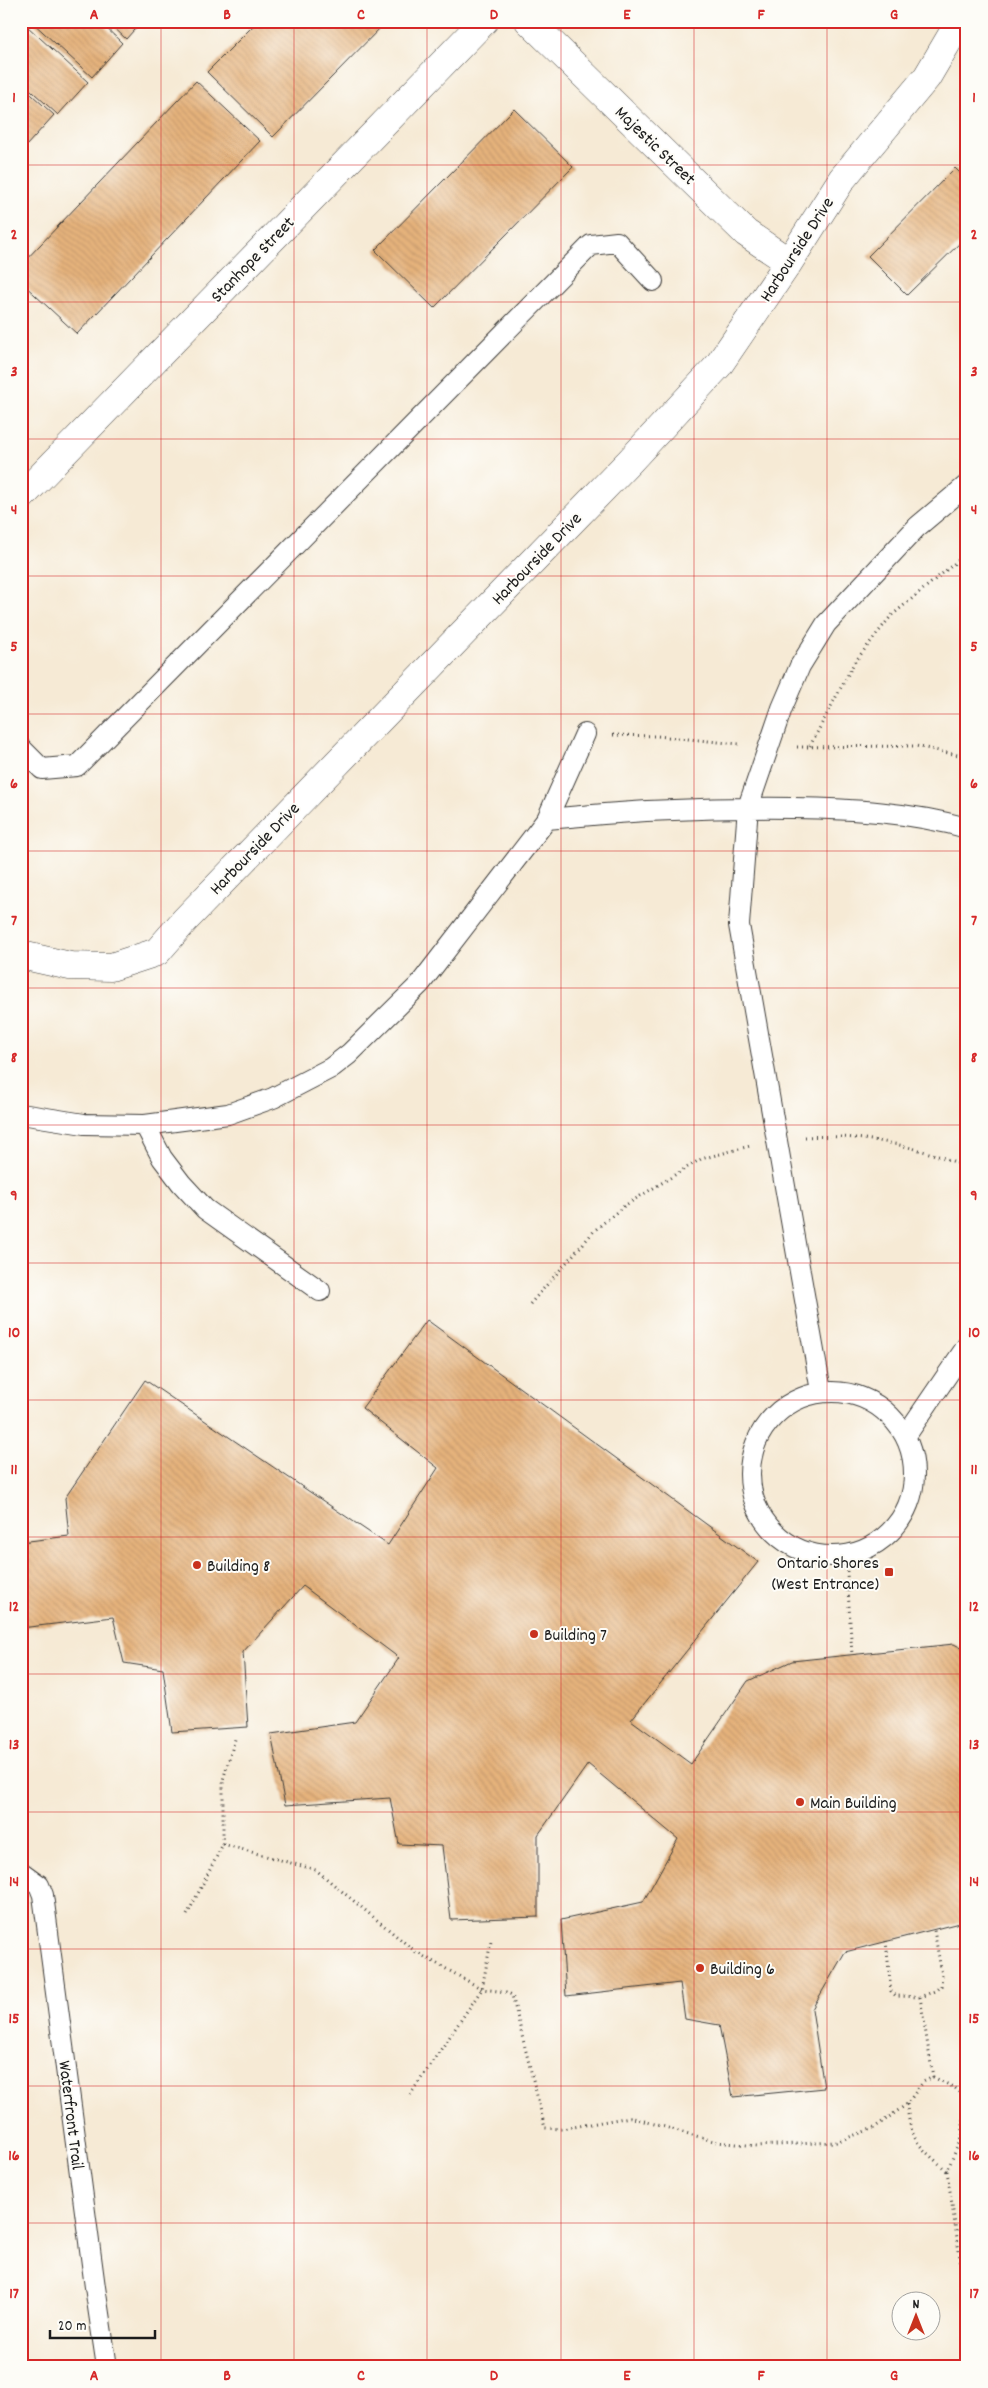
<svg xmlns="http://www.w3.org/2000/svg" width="988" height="2388" viewBox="0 0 988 2388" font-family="Dekko,sans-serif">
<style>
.building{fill:url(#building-back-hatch)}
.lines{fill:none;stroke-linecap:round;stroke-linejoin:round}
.service-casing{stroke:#3d3b38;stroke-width:22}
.minor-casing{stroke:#3d3b38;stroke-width:29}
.path{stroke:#3d3b38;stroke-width:3;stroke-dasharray:1 4;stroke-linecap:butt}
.service{stroke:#fff;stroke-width:20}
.minor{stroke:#fff;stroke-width:28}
.grid{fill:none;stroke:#d62828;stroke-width:1;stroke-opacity:0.55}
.poi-dot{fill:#c8321e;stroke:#fdfcf7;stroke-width:2}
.labels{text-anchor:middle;stroke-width:4;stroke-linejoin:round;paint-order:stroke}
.street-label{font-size:18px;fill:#1c1c1c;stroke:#fdfcf7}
.poi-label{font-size:18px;fill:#1c1c1c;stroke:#fdfcf7;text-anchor:start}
.neatline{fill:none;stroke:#d62828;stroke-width:2}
.grid-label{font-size:16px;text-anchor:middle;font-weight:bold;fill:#d62828}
</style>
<defs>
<pattern id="building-back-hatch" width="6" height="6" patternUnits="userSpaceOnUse" patternTransform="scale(1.25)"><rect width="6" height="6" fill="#e5b27c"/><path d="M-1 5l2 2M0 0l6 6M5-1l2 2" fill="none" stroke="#c4986b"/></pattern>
</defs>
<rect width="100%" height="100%" fill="#fdfcf7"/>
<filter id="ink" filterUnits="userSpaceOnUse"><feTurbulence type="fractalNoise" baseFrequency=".02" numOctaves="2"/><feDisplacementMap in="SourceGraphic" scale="10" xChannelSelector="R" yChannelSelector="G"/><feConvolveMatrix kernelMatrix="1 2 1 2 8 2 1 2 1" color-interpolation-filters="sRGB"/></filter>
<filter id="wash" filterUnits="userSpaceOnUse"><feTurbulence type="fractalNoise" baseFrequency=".0096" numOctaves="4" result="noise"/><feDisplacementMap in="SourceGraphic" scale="20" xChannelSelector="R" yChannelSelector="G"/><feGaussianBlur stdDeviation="1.12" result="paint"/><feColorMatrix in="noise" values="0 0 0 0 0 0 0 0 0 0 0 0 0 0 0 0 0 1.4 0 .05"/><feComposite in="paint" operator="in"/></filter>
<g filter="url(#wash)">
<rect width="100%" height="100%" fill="#f6ead5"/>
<g id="blocks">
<path class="building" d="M31,21H99L122,43L92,77Z
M107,21H142L126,39Z
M258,21H387L273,137L207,72Z
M27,26L88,82L58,115L21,81V32Z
M196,81L260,141L77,334L21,282V265Z
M21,85L54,115L26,146L21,141Z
M514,109L573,167L434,308L375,250Z
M955,168L967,180V236L907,295L868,256Z
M427,1320L758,1562L631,1720L691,1764L748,1681L792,1661L954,1644L967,1651V1921L845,1952L812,2009L824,2088L733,2097L719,2025L685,2019L680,1983L566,1996L561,1920L643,1902L678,1839L588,1764L538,1835V1917L451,1920L442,1846L399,1844L390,1798L285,1805L271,1734L355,1722L399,1658L303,1586L243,1652L248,1727L172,1732L163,1669L124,1663L113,1617L21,1628V1542L69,1536L65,1498L145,1380L388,1545L438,1468L362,1408Z"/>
</g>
</g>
<g filter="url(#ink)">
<use href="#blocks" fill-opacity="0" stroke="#3d3b38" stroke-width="1"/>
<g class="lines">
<g class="service-casing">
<path id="service" d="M21,748L42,769L77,766L591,245L617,242L653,281
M547,819C629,811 711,807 793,808C852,809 910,812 967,828
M21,1114L84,1124L145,1125L228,1114L273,1098L331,1068L349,1054L420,984L547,819L585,734
M145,1125L162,1158L181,1183L205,1209L320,1291
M821,1391L739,925L748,807L782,708L800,666L826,624L917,527L967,485
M750 1474a82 82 0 1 1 164 0a82 82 0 1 1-164 0Z
M907,1434L967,1346
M21,1872L39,1885L43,1895L95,2287L107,2367"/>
</g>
<g class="minor-casing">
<path id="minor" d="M529,21L746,233L789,262
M21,497L484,21
M21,955L70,966L111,967L157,952L185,920L629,462L718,366L789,262L842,179L927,77L960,21"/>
</g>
<path class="path" d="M613,735L657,736L739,744
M810,746L854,663L891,616L967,553
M797,747L916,746L967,757
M805,1137C860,1134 916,1145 967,1167
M530,1304L595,1230L624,1206L701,1159L750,1146
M846,1556L852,1655
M223,1844L316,1870L416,1952L482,1989L506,1992L512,1995L545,2128L562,2129L630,2117L717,2142L757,2146L836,2142L874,2128L907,2104L923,2082L933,2077L955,2088L967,2098
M187,1915L223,1844V1780L235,1739
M886,1941L891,1991L896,1996L920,1997
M933,2077L920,1997L935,1991L941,1986L942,1975L934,1930
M410,2095L482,1989L491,1941
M907,2104C910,2143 920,2146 947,2171L962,2136L966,2097
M947,2171L967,2305"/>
<use href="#service" class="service"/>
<use href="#minor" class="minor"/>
</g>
</g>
<path class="grid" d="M161,21V2367M294,21V2367M427,21V2367M561,21V2367M694,21V2367M827,21V2367M21,165H967M21,302H967M21,439H967M21,576H967M21,714H967M21,851H967M21,988H967M21,1125H967M21,1263H967M21,1400H967M21,1537H967M21,1674H967M21,1812H967M21,1949H967M21,2086H967M21,2223H967"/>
<g class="poi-dot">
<circle cx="197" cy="1565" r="5"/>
<rect x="884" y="1567" width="10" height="10" rx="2.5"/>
<circle cx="534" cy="1634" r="5"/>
<circle cx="800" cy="1802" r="5"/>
<circle cx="700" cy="1968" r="5"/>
</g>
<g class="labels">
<g class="street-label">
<text transform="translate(656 145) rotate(44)" y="6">Majestic Street</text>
<text transform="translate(796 249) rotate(-57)" y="6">Harbourside Drive</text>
<text transform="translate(252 259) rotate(-46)" y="6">Stanhope Street</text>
<text transform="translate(536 558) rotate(-46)" y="6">Harbourside Drive</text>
<text transform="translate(254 848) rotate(-46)" y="6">Harbourside Drive</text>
<text transform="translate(72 2115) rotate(83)" y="6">Waterfront Trail</text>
</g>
<g class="poi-label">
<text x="879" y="1568" text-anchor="end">Ontario Shores<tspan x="879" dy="21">(West Entrance)</tspan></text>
<text x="207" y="1571">Building 8</text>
<text x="544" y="1640">Building 7</text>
<text x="810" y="1808">Main Building</text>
<text x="710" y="1974">Building 6</text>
</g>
</g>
<rect width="988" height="2388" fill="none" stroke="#fdfcf7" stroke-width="55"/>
<g transform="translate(916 2316)"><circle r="24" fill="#fdfcf7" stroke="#a3a29f"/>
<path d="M0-4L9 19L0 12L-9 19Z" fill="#c8321e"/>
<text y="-8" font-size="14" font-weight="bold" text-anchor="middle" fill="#1c1c1c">N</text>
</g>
<path d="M50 2330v8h105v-8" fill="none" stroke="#1c1c1c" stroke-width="2.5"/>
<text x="58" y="2330" font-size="15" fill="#1c1c1c" stroke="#fdfcf7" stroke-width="4" paint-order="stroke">20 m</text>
<rect x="28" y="28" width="932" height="2332" class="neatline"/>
<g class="grid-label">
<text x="94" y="19">A</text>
<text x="227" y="19">B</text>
<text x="361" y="19">C</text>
<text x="494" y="19">D</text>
<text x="627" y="19">E</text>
<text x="761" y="19">F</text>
<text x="894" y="19">G</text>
<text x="14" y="102">1</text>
<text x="974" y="102">1</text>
<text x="14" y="239">2</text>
<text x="974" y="239">2</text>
<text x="14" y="376">3</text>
<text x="974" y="376">3</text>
<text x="14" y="514">4</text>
<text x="974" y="514">4</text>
<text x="14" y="651">5</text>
<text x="974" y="651">5</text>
<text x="14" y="788">6</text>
<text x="974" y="788">6</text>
<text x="14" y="925">7</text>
<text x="974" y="925">7</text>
<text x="14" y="1062">8</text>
<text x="974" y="1062">8</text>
<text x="14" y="1200">9</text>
<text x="974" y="1200">9</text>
<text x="14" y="1337">10</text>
<text x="974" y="1337">10</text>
<text x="14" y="1474">11</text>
<text x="974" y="1474">11</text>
<text x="14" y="1611">12</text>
<text x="974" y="1611">12</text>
<text x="14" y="1749">13</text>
<text x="974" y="1749">13</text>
<text x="14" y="1886">14</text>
<text x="974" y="1886">14</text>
<text x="14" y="2023">15</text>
<text x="974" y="2023">15</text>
<text x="14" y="2160">16</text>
<text x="974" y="2160">16</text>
<text x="14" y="2298">17</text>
<text x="974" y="2298">17</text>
<text x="94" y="2380">A</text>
<text x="227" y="2380">B</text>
<text x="361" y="2380">C</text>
<text x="494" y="2380">D</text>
<text x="627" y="2380">E</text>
<text x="761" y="2380">F</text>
<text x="894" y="2380">G</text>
</g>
</svg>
